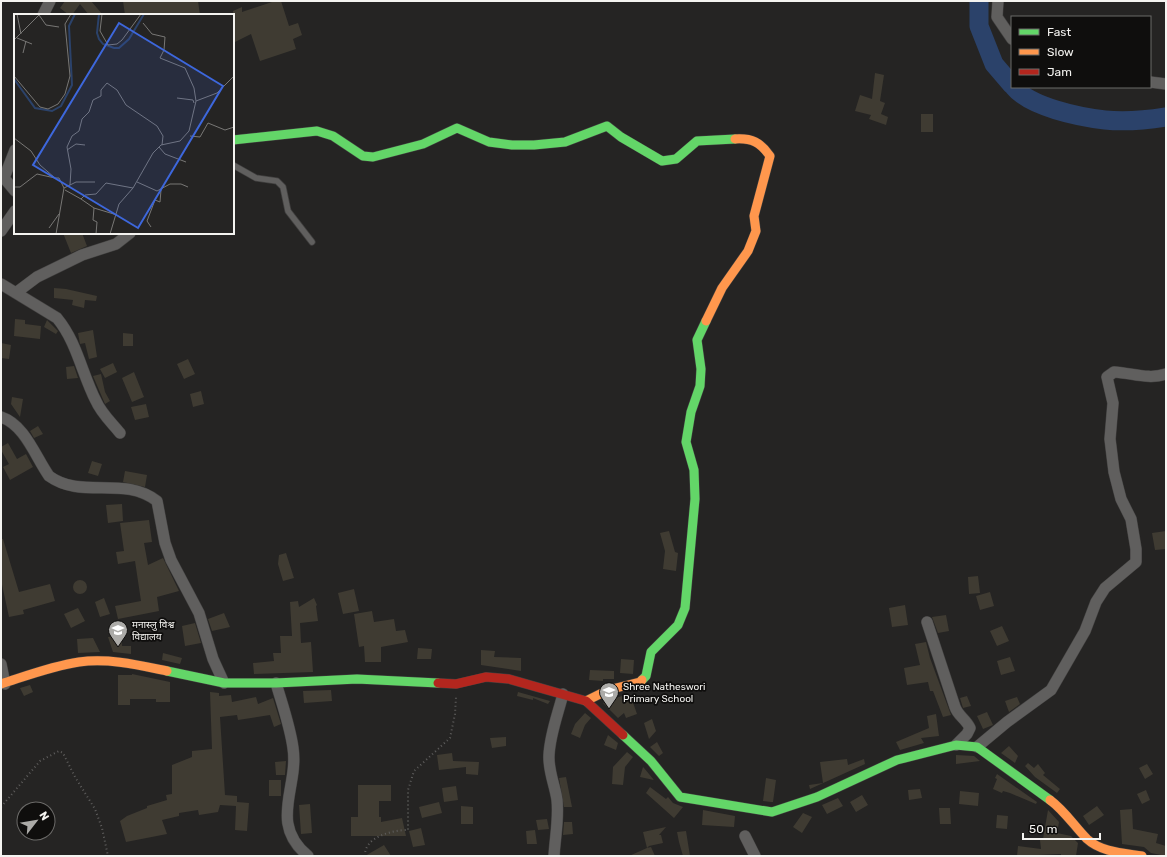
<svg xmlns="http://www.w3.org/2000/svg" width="1167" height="857" viewBox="0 0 1167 857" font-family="Rubik,'Noto Sans Devanagari',sans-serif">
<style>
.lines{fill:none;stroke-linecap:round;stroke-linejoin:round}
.river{stroke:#2b426a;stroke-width:19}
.building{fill:#3f3b32}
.lane-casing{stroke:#424140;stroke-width:7}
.street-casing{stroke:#424140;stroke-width:12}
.fast-casing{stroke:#424140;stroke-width:10}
.slow-casing{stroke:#424140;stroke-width:10}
.jam-casing{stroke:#424140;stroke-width:10}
.path{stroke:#5f5e5d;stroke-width:2;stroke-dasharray:1 3;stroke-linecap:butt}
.lane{stroke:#605f5e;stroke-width:5.5}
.street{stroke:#605f5e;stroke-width:11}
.fast{stroke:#63d668;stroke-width:9}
.slow{stroke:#ff974d;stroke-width:9}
.jam{stroke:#b3261e;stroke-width:9}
.labels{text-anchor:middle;stroke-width:3.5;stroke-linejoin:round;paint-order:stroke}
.poi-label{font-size:10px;fill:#f4f3f0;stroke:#0f0e0d;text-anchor:start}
.inset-river{fill:none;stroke:#2b426a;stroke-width:2}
.inset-road{fill:none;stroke:#787775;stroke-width:1}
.view{fill:#3d67dc;fill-opacity:0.15;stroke:#3d67dc;stroke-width:2}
.inset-edge{fill:none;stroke:#f4f3f0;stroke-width:2}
</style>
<rect width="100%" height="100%" fill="#252423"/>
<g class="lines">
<path class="river" d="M979,1V26L994,64L1012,85
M1014,87C1030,107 1079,117 1105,120C1124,122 1147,120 1166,117"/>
</g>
<path class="building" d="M65,1H91L103,15H89L80,4L72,15H69L60,8Z
M123,1H198L200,15H125Z
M275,1H281L289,26L298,23L302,35L293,39L296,49L260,61L251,34L233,43V11L242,7V12Z
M875,73L884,75L880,101L885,103L881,114L888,117L886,125L869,119L871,115L855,111L860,95L872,99Z
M921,114H933V132H921Z
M63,233H82L87,246L71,253Z
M54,288L66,289L97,296L96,301L85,300L84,308L72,305L73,300L54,298Z
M15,319L25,320V324L41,326L40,339L14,336Z
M47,320L58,331L56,334L44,327Z
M93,330L97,357L89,359L85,343L80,344L78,333Z
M123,333L133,334V346H123Z
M1,343L11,345L9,359L1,358Z
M188,359L195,374L184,379L177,364Z
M113,363L117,372L105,378L100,369Z
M74,366L78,378L67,379L66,367Z
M134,372L144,397L132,402L122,378Z
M101,374L105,392L110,401L105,404L93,376Z
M201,391L204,404L193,407L190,394Z
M12,397L23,399L20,417L11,404Z
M146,404L149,417L135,420L131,407Z
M38,426L43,434L34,438L30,431Z
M8,443L17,459L26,454L33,467L10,480L3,467L9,464L1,450V447Z
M92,461L102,464L98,476L88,473Z
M125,471L147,475L145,487L123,482Z
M122,504L123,521L108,523L106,505Z
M149,520L152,542L144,543L148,565L163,558L179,591L157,597L159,611L118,619L115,606L141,601L135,561L118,564L116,552L124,551L120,523Z
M669,531L675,552L678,553L676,571L663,569L665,551L660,533Z
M1166,531V549L1155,550L1152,533Z
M1,539H3L19,592L50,584L55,601L23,610L24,614L9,617L1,580Z
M286,553L294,578L283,581L278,564L279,555Z
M978,576L980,593L969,594L968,577Z
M73 587a7 7 0 1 1 14 0a7 7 0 1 1-14 0Z
M354,589L359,611L343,614L338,593Z
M990,592L994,606L980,610L976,596Z
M104,598L110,614L100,617L95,602Z
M314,598L317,605L316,606L318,621L300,623L301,643L311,642L313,672L254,674L253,663L274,661L273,653H281L280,636H292L290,602L298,601L299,607Z
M905,605L908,625L892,627L889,608Z
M78,608L85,621L71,628L64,614Z
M372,611L374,622L394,619L396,631L405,630L408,642L381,647V662H365L364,646L359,647L354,614Z
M224,613L230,627L212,631L208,619Z
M946,615L949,631L938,633L932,617Z
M195,623L201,643L185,646L182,626Z
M1002,626L1009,641L997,646L990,631Z
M121,636L122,646H131V654L113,652L108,637Z
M93,638L100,652L78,653L77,639Z
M926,642L930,658L951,715L943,717L933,691H930L928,682L907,685L904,668L920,665L915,644Z
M418,648L432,649L431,659H417Z
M481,650L495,651L494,657L521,658V671L481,665Z
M163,653L182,658L180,664L162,660Z
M1010,657L1015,671L1001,675L997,661Z
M621,659L634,660L633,674L620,673Z
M590,670L614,671V679H603V681L589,680Z
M132,674L170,682V702H156V699H130V705H118V675H132Z
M30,685L33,692L24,696L20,688Z
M331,690L332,701L304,703L303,691Z
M210,692L219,693V696L231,695L232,702L256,697L258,704L273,698L281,724L274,727L270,715L238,720L237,715L220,717L225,795L237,796V802L249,803L247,831L235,830L236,806L220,805L218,812L199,815L198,810L179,813V816L162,820L167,834L126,842L120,821L127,816L147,808V806L167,800L166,795L172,794V765L192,757V751L212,749Z
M518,692L550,701L548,704L533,698V700L517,696Z
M630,694L637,714L626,718L624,713L618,718L603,703L611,699Z
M967,696L971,706L963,708L960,698Z
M1017,697L1020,704L1009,712L1005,701Z
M987,712L993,725L983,729L977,716Z
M585,713L591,718L585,725L580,738L571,734L575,724Z
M936,714L939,736L921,738L924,743L900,750L896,742L929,728L927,716Z
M652,719L656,731L649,739L644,723Z
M608,735L618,743L616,750L604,745Z
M506,737V746L492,748L490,738Z
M657,742L663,753L659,756L650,747Z
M1009,746L1018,756L1015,763L1001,753Z
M627,752L633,757L625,767L623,785L612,784L613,767Z
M452,753L453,761L479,762L478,775L466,774V767L439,770L437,755Z
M956,755L974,756L980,761L956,764Z
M847,759L848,765L864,759L865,764L810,789L809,785L823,783L820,762Z
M286,761L285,775H276L275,762Z
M1028,763L1034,768L1038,764L1045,773L1043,775L1060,789L1057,793L1035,777L1025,766Z
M1147,764L1153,774L1145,779L1139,768Z
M643,767L644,768L654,780L640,777Z
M997,774L1037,802L1036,804L1010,793L1003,791L1002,793L993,789L997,779L995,778Z
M566,777L572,807H564L559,778Z
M766,778L776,780L773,802H771L763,801Z
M269,780H281V796H269Z
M358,785H391V801H379V817H381V822L402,818L406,836H351V817H358Z
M456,786L458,800L444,802L442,788Z
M650,787L666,799L668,797L673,803L683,807L674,818L646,793Z
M920,789L922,798L909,800L908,790Z
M1146,790L1150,800L1142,804L1137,794Z
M960,791L979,793L978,806L959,804Z
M862,795L868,805L856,812L850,802Z
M838,798L843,806L827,814L822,805Z
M439,802L442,813L422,818L419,807Z
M310,804L312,833L301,834L299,805Z
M461,806L473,807V824H461Z
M1097,806L1104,815L1089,825L1083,816Z
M939,808H950L951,824H940Z
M1132,809L1133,829L1158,834L1156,843L1166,846V856L1151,853L1144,847L1122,844L1120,810Z
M703,810L735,816L734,827L702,825Z
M1048,810L1059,822L1057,833L1071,836L1078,843L1076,856H1061V854L1017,856L1018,846L1041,849L1040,840L1043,839Z
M803,813L812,817L802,833L793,827Z
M997,815L1008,816L1007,829L996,828Z
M547,819L549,829L538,830L536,820Z
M564,822H572L573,834L563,835Z
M666,827L659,835H661L663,843L649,846L647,848L651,847L655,856H629L647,848L643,832Z
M421,828L425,845L413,847L409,831Z
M535,830L537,844H527L526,831Z
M686,831L690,856H683L679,842L677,832Z
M384,845L391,856H365Z"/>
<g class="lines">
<g class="lane-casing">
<path id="lane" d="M233,165L256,178L277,181L283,187L288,211L312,242"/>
</g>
<g class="street-casing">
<path id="street" d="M998,1L997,17L1012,39
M43,15L50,1
M1150,82L1166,84
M15,150L4,178L15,191
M1,231L15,211
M1,284L57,318C77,342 82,374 96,401C101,413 112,423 120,433
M17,292L37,277L82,255L116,244L130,233
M1,417C25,425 35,456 49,476C82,500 123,475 157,501L165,543L171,560L199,613L213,659L224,683
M927,622L955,707C958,716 966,719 970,728L967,734L956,745
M1,664L5,684
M276,683C282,704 290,726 293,748C299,788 268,823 308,856
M977,747L1007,722L1051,690L1085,631L1096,602L1105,588L1136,562V549L1131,519L1121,499L1114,472L1110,439L1113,403L1107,377L1114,372C1132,373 1149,380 1166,374
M745,836L755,856
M554,856C555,838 559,819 557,800C555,785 548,771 549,755C550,734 558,714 563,694"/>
</g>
<g class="fast-casing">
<path id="fast" d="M233,140L317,131L333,136L363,156L373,157L423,144L457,128L489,142L512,145H534L565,142L607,126L621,137L662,161L676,159L697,141L735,139
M167,671L224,683H276L357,679L438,683
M642,680L646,676L651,652L678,625L685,608L695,499L694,470L686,442L691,412L700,386L701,369L697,340L706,321
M623,735L651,761L680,797L772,812L817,797L897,760L956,745L977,747L1050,800"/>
</g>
<g class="slow-casing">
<path id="slow" d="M706,321L722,288L748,251L756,231L754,216L770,156C760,142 752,138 735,139
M1,684C26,676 52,666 79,662C109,658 138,665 167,671
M586,701L608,690L640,682L642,680
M1050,800C1065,811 1074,826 1087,839C1101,852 1123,853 1142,856"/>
</g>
<g class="jam-casing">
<path id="jam" d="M438,683L456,684L486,677L509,679L586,701L623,735"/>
</g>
<path class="path" d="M1,807L40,761L59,751L63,753L75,777L95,809L102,828L108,856
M365,856C364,837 392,830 408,830V790L414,771L450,738L455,714L456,697"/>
<use href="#lane" class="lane"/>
<use href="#street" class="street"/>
<use href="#fast" class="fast"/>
<use href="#slow" class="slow"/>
<use href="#jam" class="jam"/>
</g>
<defs>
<g id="school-pin" transform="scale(1)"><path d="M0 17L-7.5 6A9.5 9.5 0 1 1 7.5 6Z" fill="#acaba8" stroke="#0f0e0d"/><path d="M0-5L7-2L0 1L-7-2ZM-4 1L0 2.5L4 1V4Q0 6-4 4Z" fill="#fff"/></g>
</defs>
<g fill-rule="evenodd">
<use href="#school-pin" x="118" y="630"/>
<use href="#school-pin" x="609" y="692"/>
</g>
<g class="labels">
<g class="poi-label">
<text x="132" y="628">मनास्लु विश्व<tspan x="132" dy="12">विद्यालय</tspan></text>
<text x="623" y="690">Shree Natheswori<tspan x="623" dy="12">Primary School</tspan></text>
</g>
</g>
<g transform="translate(14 14)">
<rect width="220" height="220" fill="#252423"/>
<path class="inset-river" d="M85,0L83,19L85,25L89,30L100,34H105L115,25L130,0M0,65L21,94L38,97L47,92L58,71L55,12L61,0"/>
<path class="inset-road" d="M3,0L7,20M88,0L86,17L94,31L103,30L108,26L127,0M25,1L32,11L45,13M129,9L138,20L151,23L150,36L146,44L171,54L180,74L182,87M3,24L18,30M0,26L26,0M9,39L12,27M0,62L26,93L34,95L44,90L51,80L56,62L51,10L57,0M163,84L179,86L180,89M176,122L186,123L194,109L211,116L220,113M0,124L17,137L26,151L41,164H45L50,174L42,220M145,133L151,140L172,148M53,136L62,130L71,131M123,168L143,177L156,170H167L174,173M56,171L57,155L53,133L58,122L65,117L68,105L75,98L79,86L87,82V76L93,69L103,76L112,91L143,112L149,122L148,131M0,173H6L23,160L41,164M50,174L62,168H81M51,176L67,185L71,181L82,180L92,169L119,174M67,185L80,194L103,201M80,194L79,206L83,208L82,220M137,213L133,207L141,186L146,188L147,176M35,214L45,200M96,220L105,190L119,174L139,139L147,131L166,127L175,117L182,87L203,79L220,62"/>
<path class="view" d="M105,9L209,72L124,214L19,151Z"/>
<rect width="220" height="220" class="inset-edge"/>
</g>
<rect width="1167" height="857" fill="none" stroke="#f4f3f0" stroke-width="4"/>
<rect x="1011" y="16" width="140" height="72" fill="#0f0e0d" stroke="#6b6a68"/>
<rect x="1019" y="29" width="20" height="6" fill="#63d668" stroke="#6b6a68"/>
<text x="1047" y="36" font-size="12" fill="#f4f3f0">Fast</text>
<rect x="1019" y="49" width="20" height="6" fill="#ff974d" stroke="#6b6a68"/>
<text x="1047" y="56" font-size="12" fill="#f4f3f0">Slow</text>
<rect x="1019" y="69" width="20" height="6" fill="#b3261e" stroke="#6b6a68"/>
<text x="1047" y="76" font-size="12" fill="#f4f3f0">Jam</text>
<g transform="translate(36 821) rotate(59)"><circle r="19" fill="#0f0e0d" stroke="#6b6a68"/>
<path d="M0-3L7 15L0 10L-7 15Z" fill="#acaba8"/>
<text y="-6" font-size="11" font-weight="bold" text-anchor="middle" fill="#f4f3f0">N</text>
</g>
<path d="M1023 833v6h77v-6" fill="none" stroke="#f4f3f0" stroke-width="2"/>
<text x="1029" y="833" font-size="12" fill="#f4f3f0" stroke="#0f0e0d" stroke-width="3" paint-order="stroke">50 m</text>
</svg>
